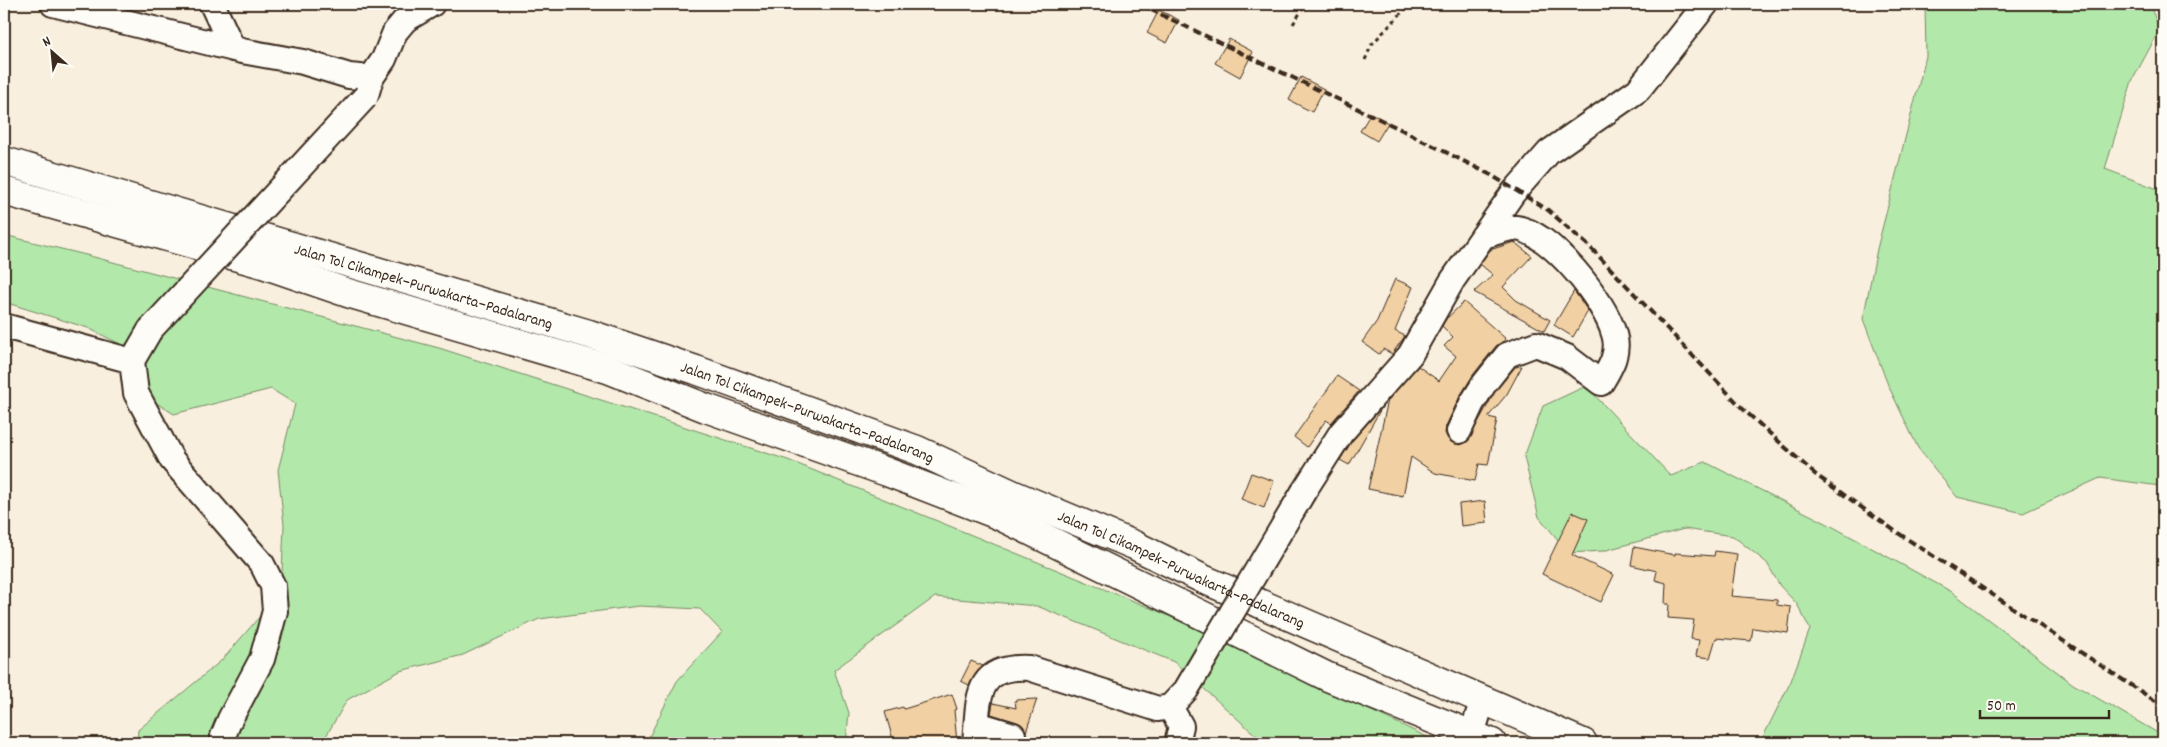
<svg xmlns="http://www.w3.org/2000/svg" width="2167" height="747" viewBox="0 0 2167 747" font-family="Dekko,sans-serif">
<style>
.green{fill:#b2e8aa;stroke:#768964}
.building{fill:#f1d0a3;stroke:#3b2a1e}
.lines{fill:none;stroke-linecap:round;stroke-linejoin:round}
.minor-casing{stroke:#3b2a1e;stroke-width:28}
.highway-casing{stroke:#3b2a1e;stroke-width:31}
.path{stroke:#3b2a1e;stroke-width:3;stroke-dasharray:4 4;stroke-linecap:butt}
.minor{stroke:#fdfcf7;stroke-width:24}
.highway{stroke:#fdfcf7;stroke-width:28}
.rail{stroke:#3b2a1e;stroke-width:4;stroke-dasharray:8 4;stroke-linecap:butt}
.minor-bridge-casing{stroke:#3b2a1e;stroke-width:28;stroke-linecap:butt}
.minor-bridge{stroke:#fdfcf7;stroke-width:24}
.labels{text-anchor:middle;stroke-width:4;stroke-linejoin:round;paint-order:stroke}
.street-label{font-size:16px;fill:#3b2a1e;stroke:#fdfcf7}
</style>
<rect width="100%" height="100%" fill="#f9efde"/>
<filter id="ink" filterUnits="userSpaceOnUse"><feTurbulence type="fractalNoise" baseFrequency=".02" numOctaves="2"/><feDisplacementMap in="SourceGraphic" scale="10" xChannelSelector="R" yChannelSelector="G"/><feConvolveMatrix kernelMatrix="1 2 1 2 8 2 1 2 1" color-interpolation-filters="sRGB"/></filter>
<g filter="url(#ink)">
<path class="green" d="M1925,4H2149L2160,29L2132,81L2105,169L2163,191V488L2160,486L2100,478L2023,513L1957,497L1918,448L1888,385L1863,319L1877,249L1926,56Z
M4,235L90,256L439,348L788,460L1160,612L1440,743H1275L1260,739L1174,662L1037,606L935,597L834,670L849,713L846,743H743L721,737L716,743H646L677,681L722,632L700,609L639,606L539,619L463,655L400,671L347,700L322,743H137L138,730L222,660L261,615L282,572L284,525L278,470L295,404L271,389L174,414L153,401L120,344L88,328L4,302Z
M1586,386L1671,476L1705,462L1826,523L1952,592L2073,684L2163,736V743H1760L1791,681L1810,629L1797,604L1780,586L1767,563L1733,536L1684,529L1603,551L1569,553L1539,517L1524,457L1543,406Z"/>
<path class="building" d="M1159,10L1179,20L1167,43L1147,33Z
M1229,39L1253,52L1240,77L1215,63Z
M1301,77L1324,89L1312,112L1289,100Z
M1371,113L1388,123L1377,141L1360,131Z
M1514,242L1532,256L1503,287L1516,300L1550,320L1544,331L1474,292L1493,275L1480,264L1490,250Z
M1395,279L1413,287L1395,331L1405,336L1392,354L1383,349L1379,354L1362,342L1377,321Z
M1574,291L1588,311L1573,337L1554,325Z
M1464,302L1506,339L1496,346L1473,375L1460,396L1446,426L1445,433L1448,439L1453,443L1460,445L1467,442L1495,392L1515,367L1522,366L1507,394L1488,417L1497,419L1488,465L1479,464L1475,481L1435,473L1411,457L1403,496L1368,489L1388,400L1418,366L1439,381L1456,356L1444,346L1453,337L1442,326L1446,319Z
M1337,376L1359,391L1331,423L1326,420L1307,447L1294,437Z
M1382,407L1349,465L1340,460L1352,441Z
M1251,473L1274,481L1264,508L1241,499Z
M1485,501L1487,523L1461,526L1459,504Z
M1572,512L1588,519L1572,555L1614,575L1601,602L1542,574Z
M1634,547L1675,555V553L1714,556L1715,551L1737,554L1731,596L1777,600V605L1791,607L1788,633L1753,628L1751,641L1716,638L1710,658L1696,656L1699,640L1691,639L1694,620L1668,618L1669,604H1665L1666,583L1655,580L1657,571L1631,565Z
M971,661L983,666L977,672L969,685L961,681Z
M952,694L957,709L954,710L957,743H894L885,712L903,707L904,709Z
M1037,699L1026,732L1023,726L1017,722L991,714L993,703L1016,708L1015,700Z"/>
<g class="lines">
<g class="minor-casing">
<path id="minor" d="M53,4L242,51L303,62L349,76L371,78
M212,4L233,49
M367,92L371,78L384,59L395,32L405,20L432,4
M4,326L132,361
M150,330L132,361L136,393L172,460L262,564L273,586L275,611L262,659L230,719L223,736V743
M1459,431L1472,403L1484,384L1507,355L1536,344L1567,357L1601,383C1610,368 1620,353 1614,334C1605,301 1551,232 1516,228C1507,227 1493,234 1483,236
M1304,491L1341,433L1410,355L1452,281L1513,193L1549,152L1638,90L1706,4
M1170,707L1181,726L1177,743
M977,724L1013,735
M1472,734L1483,699
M975,743C979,701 973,665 1029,668L1158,709L1170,707L1186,690"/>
</g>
<g class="highway-casing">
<g id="highway">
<path id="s1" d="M4,161L589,334L696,370L917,450L1014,495L1134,545L1203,579L1583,743"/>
<path d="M4,191L263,264L348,293L608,369L706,408L887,472L998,515L1328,677L1492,743"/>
</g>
</g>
<path class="path" d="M1293,24L1306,4
M1365,60L1372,44L1410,4"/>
<use href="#minor" class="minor"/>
<use href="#highway" class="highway"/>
<path class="rail" d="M1139,4L1400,129L1491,175L1548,210L1591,248L1745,411L1816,475L1895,531L2163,706"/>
<g class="minor-bridge-casing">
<path id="minor-bridge" d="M150,330L366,96
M1186,690L1304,491"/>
</g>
<use href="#minor-bridge" class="minor-bridge"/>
</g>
</g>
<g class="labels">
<g class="street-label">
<text dy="6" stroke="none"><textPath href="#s1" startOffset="438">Jalan Tol Cikampek–Purwakarta–Padalarang</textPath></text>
<text dy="6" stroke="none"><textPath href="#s1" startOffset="842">Jalan Tol Cikampek–Purwakarta–Padalarang</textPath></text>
<text dy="6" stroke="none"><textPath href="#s1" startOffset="1248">Jalan Tol Cikampek–Purwakarta–Padalarang</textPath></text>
</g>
</g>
<rect width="2167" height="747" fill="none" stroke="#fdfcf7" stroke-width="20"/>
<rect x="10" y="10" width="2147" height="727" fill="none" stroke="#3b2a1e" stroke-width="2" filter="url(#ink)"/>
<g transform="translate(52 52) rotate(333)" stroke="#fdfcf7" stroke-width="4" paint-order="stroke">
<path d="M0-4L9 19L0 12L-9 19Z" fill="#3b2a1e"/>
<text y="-8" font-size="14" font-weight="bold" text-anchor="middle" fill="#3b2a1e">N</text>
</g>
<path d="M1980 710v8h129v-8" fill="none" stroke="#3b2a1e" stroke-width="2.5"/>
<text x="1987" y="710" font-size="15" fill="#3b2a1e" stroke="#fdfcf7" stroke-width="4" paint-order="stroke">50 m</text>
</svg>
